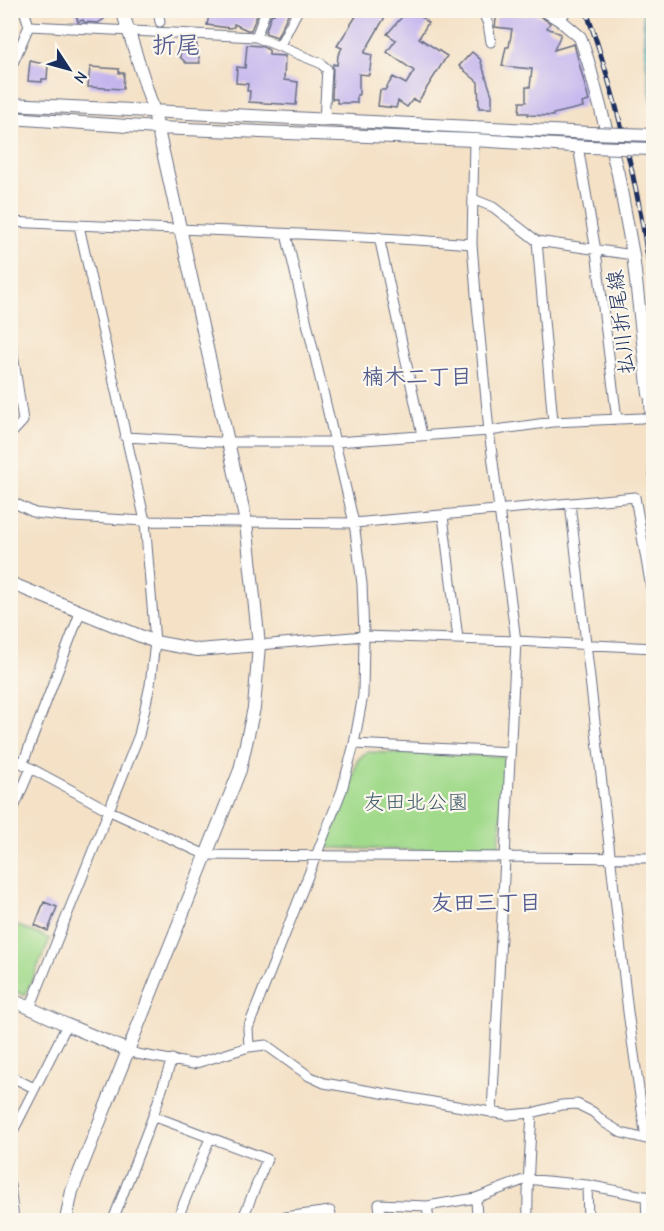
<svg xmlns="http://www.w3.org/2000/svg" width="664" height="1231" viewBox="0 0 664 1231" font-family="'Comic Neue','Klee One',sans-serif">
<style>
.green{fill:#a2da8c;stroke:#5e8475;stroke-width:1.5}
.water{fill:#4ebdc4;stroke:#347691;stroke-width:1.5}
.building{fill:#c2b3ee}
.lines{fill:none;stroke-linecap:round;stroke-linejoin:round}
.street-casing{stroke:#676d82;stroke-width:11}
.secondary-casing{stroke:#676d82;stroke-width:14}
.street{stroke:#fff;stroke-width:9}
.secondary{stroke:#fff;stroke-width:12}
.rail-casing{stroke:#1b2f5e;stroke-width:5}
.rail{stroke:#fbf7ec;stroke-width:3;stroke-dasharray:9;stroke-linecap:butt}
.secondary-bridge-casing{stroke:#676d82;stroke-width:14;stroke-linecap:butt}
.secondary-bridge{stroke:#fff;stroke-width:12}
.labels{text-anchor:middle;stroke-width:4.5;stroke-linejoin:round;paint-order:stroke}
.street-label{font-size:21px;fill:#1b2f5e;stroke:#fbf7ec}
.park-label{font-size:21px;fill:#3d5a6a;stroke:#fbf7ec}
.neighbourhood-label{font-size:22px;font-weight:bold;fill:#555d90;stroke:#fbf7ec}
.quarter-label{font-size:24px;font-weight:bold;fill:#555d90;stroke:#fbf7ec}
</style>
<rect width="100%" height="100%" fill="#fbf7ec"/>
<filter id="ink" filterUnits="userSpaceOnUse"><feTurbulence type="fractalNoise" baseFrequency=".0167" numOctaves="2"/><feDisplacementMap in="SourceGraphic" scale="12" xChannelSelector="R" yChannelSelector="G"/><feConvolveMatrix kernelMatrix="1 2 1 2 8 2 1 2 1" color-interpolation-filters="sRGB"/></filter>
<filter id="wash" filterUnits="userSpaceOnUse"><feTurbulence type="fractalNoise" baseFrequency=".008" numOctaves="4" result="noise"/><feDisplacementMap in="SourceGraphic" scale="24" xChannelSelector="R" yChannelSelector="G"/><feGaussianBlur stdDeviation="1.35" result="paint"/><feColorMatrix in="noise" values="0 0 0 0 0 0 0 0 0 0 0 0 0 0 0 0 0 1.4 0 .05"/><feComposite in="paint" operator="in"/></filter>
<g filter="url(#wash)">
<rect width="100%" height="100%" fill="#f4e1c6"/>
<path class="green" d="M366,752L503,756L506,761L499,845L495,852L329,848L326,844L346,801L357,761Z
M11,923L50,939L25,996L11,989Z"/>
<path class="water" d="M643,11H651L654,54L653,113L645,54Z"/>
<g id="blocks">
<path class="building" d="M75,10H109L104,19L98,23L84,22L83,20L78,22Z
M210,10L242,12L243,10H251L258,13L251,30H247L234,24V27L229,28L207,25Z
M275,10H290L277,37L265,33L272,13L274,14Z
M360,10H389L364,53L372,55L369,75L359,74V95H357V103H337V99H332L333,64L337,65L338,55L342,48L337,46Z
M408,10H414L428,23L419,38L447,56L418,102L413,99L407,107L398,101L396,108L378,106L380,90H385L393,77L406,84L414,71L387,52L396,40L387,34Z
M497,12L528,16L529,13L538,15L550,23L547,28L561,34L554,50L574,44L589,101L582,103L583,107L553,114V116L528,115V113H519L520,102H526V87H530L532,69L502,66L506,47H509L512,29L495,27Z
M182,40L196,41L200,63H186L180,57Z
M247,45L261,46L269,50V55L285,56L284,80L298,82L296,105L249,102L250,91H247L248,84L236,83L237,67L245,68Z
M472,52L480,59L492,95V108H479L478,82L459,66Z
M30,61L48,65L47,79H42V82L28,81Z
M90,67L119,69V73H124L123,89L88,87Z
M44,902L57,907L48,931L35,925Z"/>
</g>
</g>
<g filter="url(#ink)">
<use href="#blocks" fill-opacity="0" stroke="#676d82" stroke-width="1.5"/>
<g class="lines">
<g class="street-casing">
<path id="street" d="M158,10L160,22
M482,10L488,24L491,42
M560,20L567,10
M29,26L256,37L320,63L327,69L324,120
M256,37L266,10
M280,45L298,10
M10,70L29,26L24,10
M474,140L472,244L476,294L489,431L516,641L492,1113
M578,146L596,251L617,420
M473,199L493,207L537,241L633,255
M10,222C164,230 319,232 472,244
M379,237L422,435
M537,241L553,422
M10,334L23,421L10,435
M649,394L654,476
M125,437L216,442H336L489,431L553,422L642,418
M10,501L35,513L72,517L145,521L354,523L635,497L654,605
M570,503L628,1012L646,1139
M443,516L458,639
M259,645L364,636L516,641L654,648
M354,744L510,752
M10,757L110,811L206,855L654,858
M23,763L80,613
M10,817L31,768
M30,1008L139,735L150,685L155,642L145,521L79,226
M249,1047L248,1028L342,790L354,744L363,695L364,636L362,584L354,523L286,234
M127,1050L137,1054L193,1064L249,1047L266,1045L309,1076L324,1083L508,1115L532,1113L561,1105L577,1104L593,1112L605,1123L622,1133L654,1141
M172,1059L153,1116L267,1159L242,1220
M10,1076L34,1088
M10,1137L67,1025
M10,1185L14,1220
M587,1185L588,1220
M646,1196L647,1220
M476,1198L477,1220
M427,1206L429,1220
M113,1220L153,1116
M177,1220L210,1138
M285,1220V1217L330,1211L332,1220
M381,1220L379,1204L427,1206L476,1198L526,1179L587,1185L654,1198
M528,1220C527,1184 530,1150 532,1113"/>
</g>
<g class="secondary-casing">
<path id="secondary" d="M544,10L560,20L580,37L588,61L618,174L633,255L649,394L654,400
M10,104L591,133
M10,118L157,128L474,140L589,147
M10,583L155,642L198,650L259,645
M10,999L67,1025L127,1050
M66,1220L72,1191L240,770L254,708L259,645L246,522L154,112L122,10"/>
</g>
<use href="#street" class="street"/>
<use href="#secondary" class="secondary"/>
<g class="rail-casing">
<path id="rail" d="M586,10C619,105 643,204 654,304"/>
</g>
<use href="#rail" class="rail"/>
<g class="secondary-bridge-casing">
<path id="secondary-bridge" d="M591,133L654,135
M589,147L654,149"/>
</g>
<use href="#secondary-bridge" class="secondary-bridge"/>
</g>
</g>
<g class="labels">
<g class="street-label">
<text transform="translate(621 322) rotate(-97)" y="7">払川折尾線</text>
</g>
<g class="park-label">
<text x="416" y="809">友田北公園</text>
</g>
<g class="neighbourhood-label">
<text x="417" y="384">楠木二丁目</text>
<text x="486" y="910">友田三丁目</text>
</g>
<g class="quarter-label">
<text x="176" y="53">折尾</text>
</g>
</g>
<rect width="664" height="1231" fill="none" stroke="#fbf7ec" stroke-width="36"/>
<g transform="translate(69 69) rotate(126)" stroke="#fbf7ec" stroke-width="4.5" paint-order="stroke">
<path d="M0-4.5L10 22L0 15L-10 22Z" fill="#1b2f5e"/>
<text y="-9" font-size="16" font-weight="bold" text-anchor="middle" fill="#1b2f5e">N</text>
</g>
</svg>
